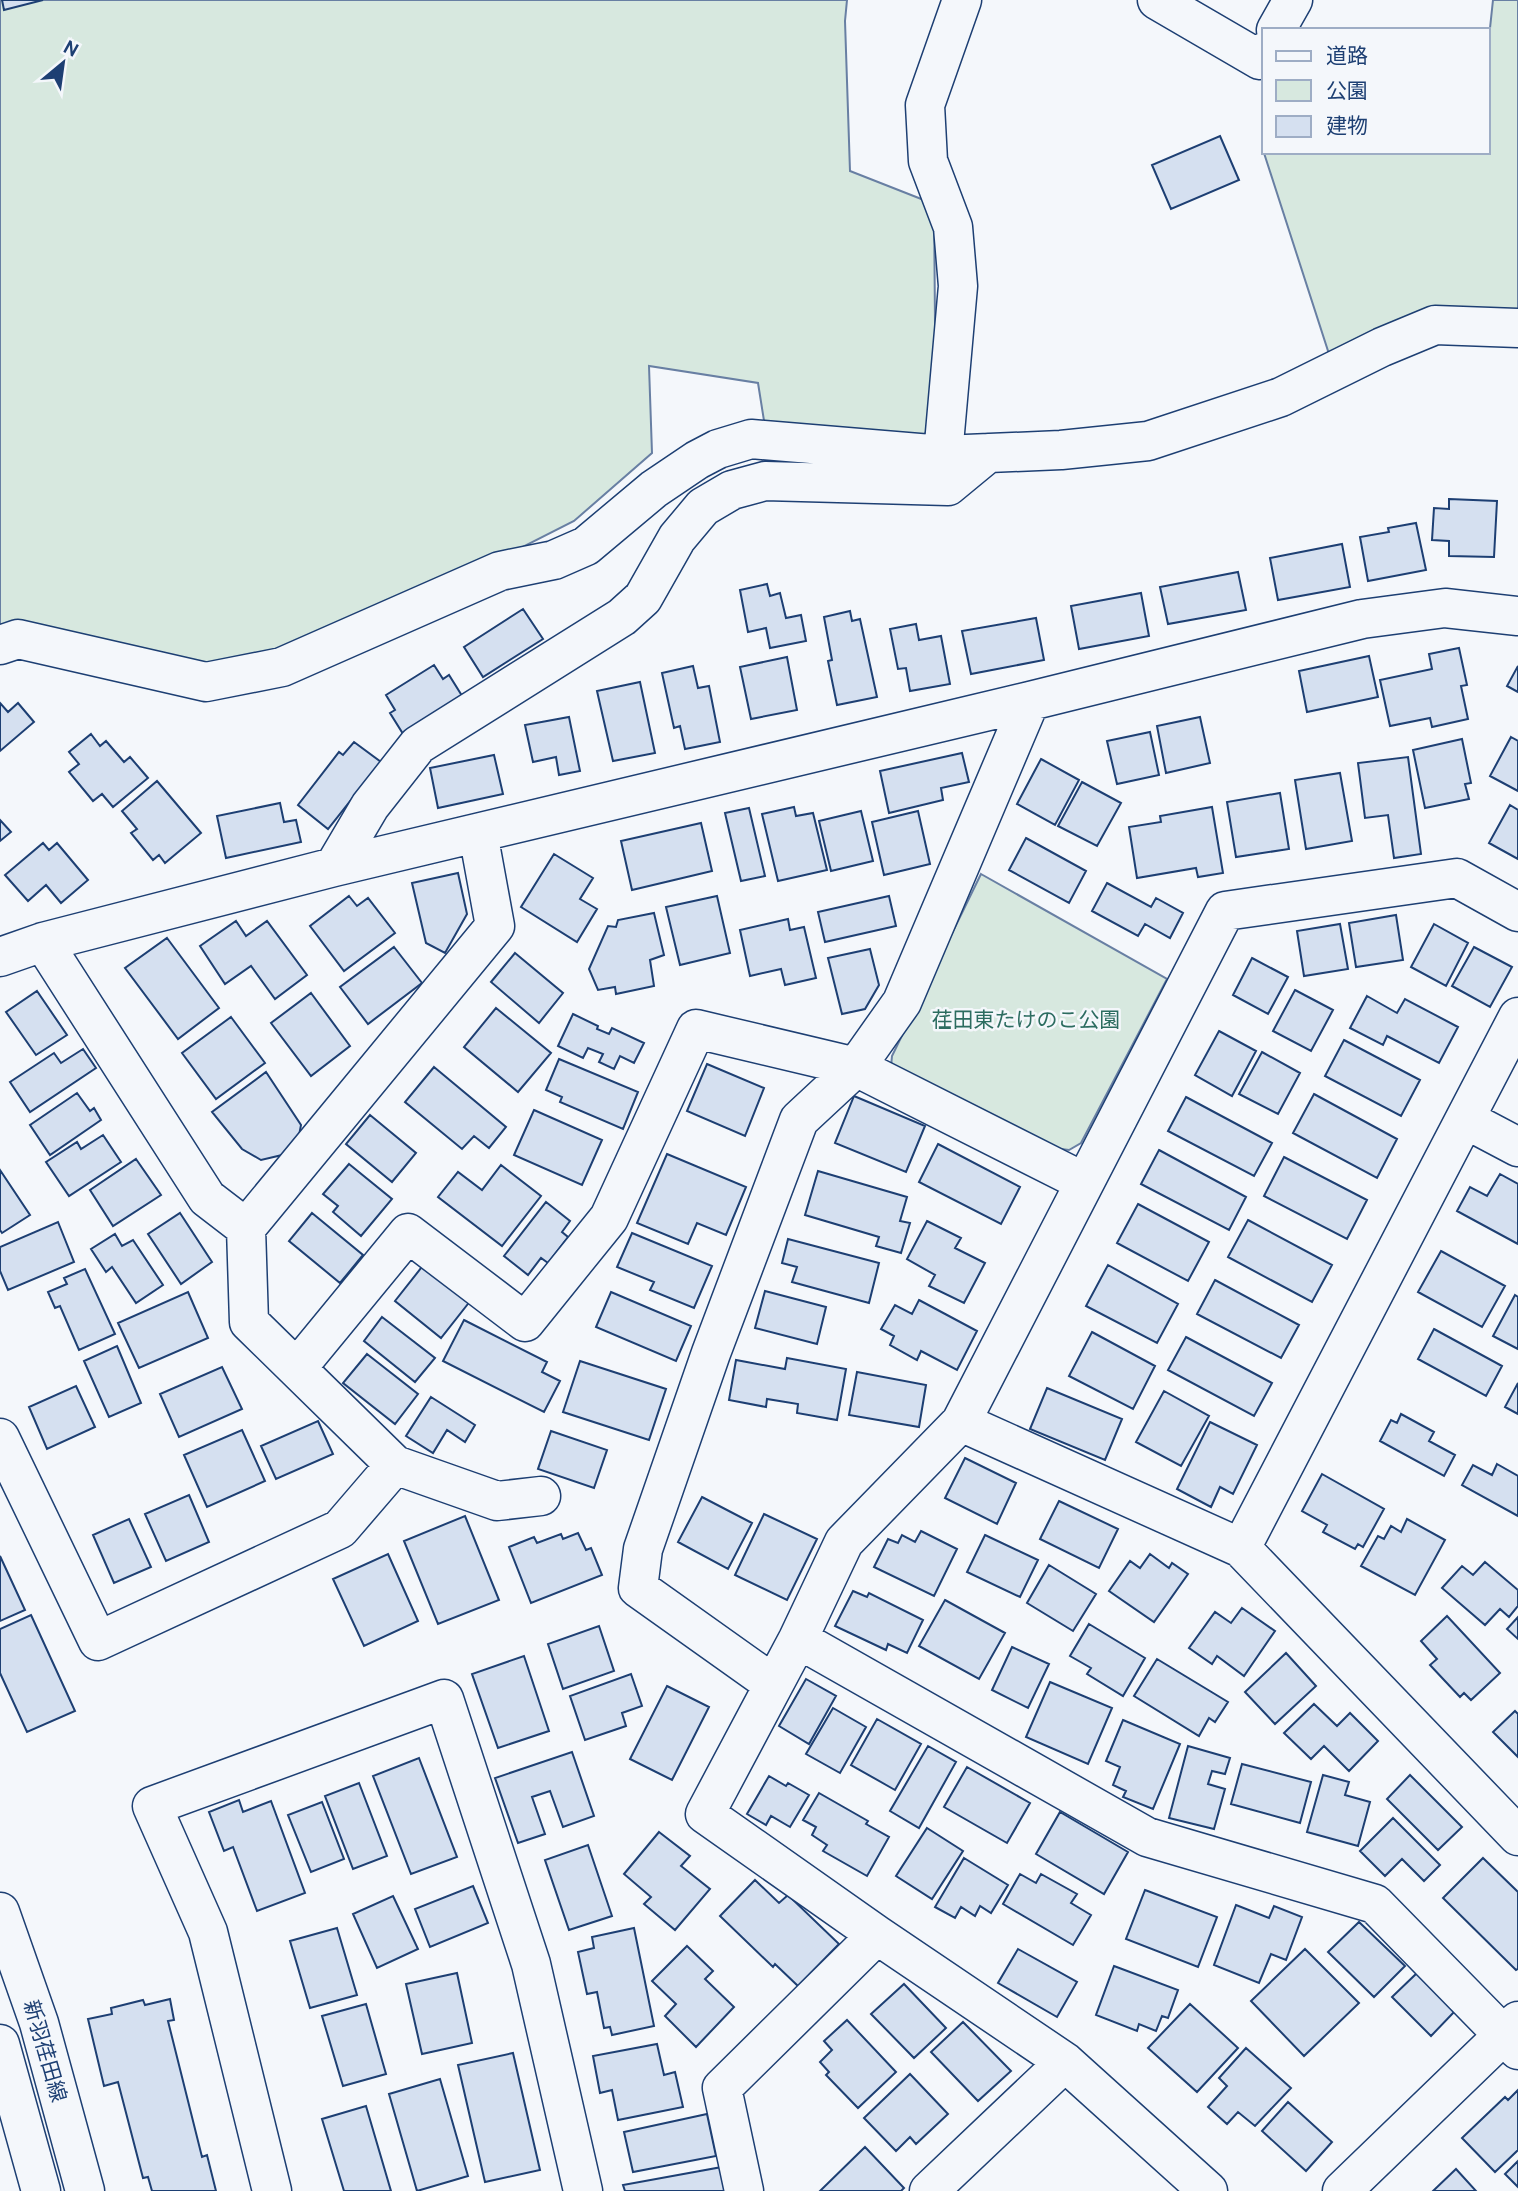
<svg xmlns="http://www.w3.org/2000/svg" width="1518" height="2191" viewBox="0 0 1518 2191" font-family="Cabin,'Noto Sans JP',sans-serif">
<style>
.green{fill:#d7e8df;stroke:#687fa3;stroke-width:2}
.building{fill:#d5e0f0;stroke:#1d3f73;stroke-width:2}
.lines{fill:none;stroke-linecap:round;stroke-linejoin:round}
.minor-casing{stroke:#1d3f73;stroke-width:41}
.minor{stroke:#f4f7fb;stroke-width:38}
.labels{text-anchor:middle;stroke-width:5;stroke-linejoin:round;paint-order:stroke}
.park-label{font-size:21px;fill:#2c6c60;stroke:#f4f7fb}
.street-label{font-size:21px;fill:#1d3f73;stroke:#f4f7fb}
</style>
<rect width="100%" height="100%" fill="#f4f7fb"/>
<path class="green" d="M0,0H847L845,21L850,171L934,204L936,441L765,427L758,383L649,366L652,453L574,521L481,568L285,652L205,673L0,634Z
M1493,0H1518V315L1330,357L1264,153L1488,152V47Z
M981,874L1167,979L1081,1143L1069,1150L1053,1148L891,1067L892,1056Z"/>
<path class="building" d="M2,0H43L4,10Z
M1220,136L1239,180L1171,209L1152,165Z
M1449,499L1497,501L1494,557L1449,556V541L1432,540L1434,508L1449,509Z
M1416,523L1426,570L1368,581L1360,537L1389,532L1388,528Z
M1342,544L1350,587L1278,600L1270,558Z
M1238,572L1246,610L1168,624L1160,587Z
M767,584L770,596L780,593L786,618L801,615L806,641L770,648L766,628L748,632L740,590Z
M1141,593L1149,636L1079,649L1071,606Z
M523,609L543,639L483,677L464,647Z
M850,611L852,621L860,619L877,697L837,705L828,661L832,660L824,617Z
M1036,618L1044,660L971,674L962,631Z
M916,624L919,640L941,636L950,684L910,691L906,668L898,669L890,629Z
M1459,648L1467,685L1461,686L1468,719L1432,727L1430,718L1390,726L1380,680L1432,669L1429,654Z
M1369,656L1378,697L1307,712L1299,671Z
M787,657L797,710L751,719L740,667Z
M434,665L443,679L449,675L464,699L405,737L390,713L395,710L386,695Z
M693,666L698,688L709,686L720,742L685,749L680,726L674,728L662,673Z
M1518,666V692L1507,686Z
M640,682L655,753L613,761L597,691Z
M0,703L8,712L18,703L34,722L0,751Z
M569,717L580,771L559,775L556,757L533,762L525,725Z
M1200,717L1210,763L1166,773L1157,726Z
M1150,732L1159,775L1117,784L1107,741Z
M91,734L100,746L106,741L124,762L130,757L148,778L113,807L102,794L93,801L69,772L79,764L69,752Z
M1511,737L1518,741V791L1490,776Z
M1462,739L1471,783L1465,784L1469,799L1425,808L1413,750Z
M354,742L381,762L328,829L298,805L339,752L343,755Z
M962,753L969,782L941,788L943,800L889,813L880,771Z
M494,755L503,794L438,808L430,768Z
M1408,757L1421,854L1394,858L1388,815L1365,818L1358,763Z
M1041,759L1079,780L1055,825L1017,804Z
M1340,773L1352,841L1306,849L1295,780Z
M157,781L201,833L165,863L159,855L153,860L131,833L137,829L122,811Z
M1082,782L1121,803L1097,846L1058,826Z
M1280,793L1289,849L1236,857L1227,802Z
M280,803L284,822L296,820L301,842L226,858L217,816Z
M1510,805L1518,810V859L1489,843Z
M794,807L796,816L813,813L827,870L778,881L762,814Z
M1212,807L1223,873L1198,877L1196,868L1137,878L1129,827L1161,822L1160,816Z
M749,808L765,876L741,881L725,813Z
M861,811L873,861L831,871L819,821Z
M918,811L930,864L884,875L872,822Z
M0,820L11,832L0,841Z
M701,823L712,871L632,890L621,841Z
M1026,838L1086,871L1069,903L1009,870Z
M43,843L49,850L57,843L88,880L61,903L46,885L28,901L5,875Z
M554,854L593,878L580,899L597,909L577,942L521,907Z
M458,873L467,914L445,953L426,943L412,883Z
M1107,883L1151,907L1156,898L1183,913L1170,938L1145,924L1138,936L1092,911Z
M349,896L357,906L368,898L395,933L344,971L310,926Z
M717,896L730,953L680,965L666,907Z
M889,896L896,926L825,942L818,912Z
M654,913L664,955L650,960L654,986L616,994L615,987L598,990L589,969L608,926L616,927L618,920Z
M1396,915L1403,960L1356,967L1349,923Z
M788,919L790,930L804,927L816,978L785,985L781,969L750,976L740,930Z
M236,921L246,936L267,921L307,975L275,999L251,966L225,984L200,946Z
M1340,924L1348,969L1304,976L1297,931Z
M1434,924L1468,943L1446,986L1411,967Z
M167,938L219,1008L178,1039L125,968Z
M394,947L422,983L368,1024L340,987Z
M1474,947L1512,967L1490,1007L1452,986Z
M870,949L879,985L865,1009L842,1014L828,958Z
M515,953L563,993L539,1023L491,982Z
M1252,958L1288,977L1268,1014L1233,995Z
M1295,990L1333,1010L1311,1051L1273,1031Z
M37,991L67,1035L36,1055L6,1012Z
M311,993L350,1046L311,1076L271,1023Z
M1367,996L1397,1013L1405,999L1458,1027L1439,1063L1387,1036L1383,1045L1350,1028Z
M496,1008L551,1053L518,1092L464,1047Z
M573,1014L598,1026L597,1029L609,1034L612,1028L644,1043L634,1063L620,1056L614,1069L599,1062L603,1054L588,1048L583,1058L558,1046Z
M231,1017L265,1063L216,1099L182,1053Z
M1219,1031L1256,1051L1232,1096L1195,1075Z
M1344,1040L1420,1080L1401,1116L1325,1076Z
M83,1049L96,1068L30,1112L10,1082L54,1053L61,1063Z
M1262,1052L1300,1073L1278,1114L1239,1094Z
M559,1059L638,1092L623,1129L560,1102L562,1097L546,1090Z
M707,1064L764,1088L745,1136L687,1111Z
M434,1067L506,1127L489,1148L474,1136L462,1149L405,1102Z
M266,1072L301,1125L298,1141L282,1155L261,1160L242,1149L212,1112Z
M77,1093L90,1111L94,1108L101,1120L50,1155L30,1125Z
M1314,1094L1397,1139L1377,1178L1293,1133Z
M854,1096L925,1126L906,1172L835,1143Z
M1186,1097L1272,1143L1254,1176L1168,1131Z
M534,1110L602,1140L582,1185L514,1155Z
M370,1115L416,1153L392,1182L346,1144Z
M103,1135L121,1162L69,1196L46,1162L77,1142L81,1149Z
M938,1144L1020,1187L1001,1224L919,1182Z
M1159,1150L1246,1197L1229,1230L1141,1184Z
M667,1154L746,1187L726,1235L697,1223L688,1244L637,1223Z
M1284,1157L1367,1200L1347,1239L1264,1196Z
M136,1159L161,1195L113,1226L90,1190Z
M349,1164L392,1199L361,1236L333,1212L338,1206L323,1194Z
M501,1165L541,1196L502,1246L438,1197L458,1172L482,1190Z
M0,1170L30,1215L2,1233L0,1230Z
M818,1171L907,1197L900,1221L910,1223L901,1253L876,1246L879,1237L805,1215Z
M1500,1174L1518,1184V1244L1457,1211L1470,1187L1487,1196Z
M546,1202L570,1221L562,1232L568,1237L548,1263L541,1258L528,1275L504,1256Z
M1138,1204L1209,1242L1188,1281L1117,1243Z
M180,1213L212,1262L181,1284L148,1234Z
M312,1213L363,1255L340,1283L289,1241Z
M1248,1220L1332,1265L1312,1302L1228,1257Z
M927,1221L961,1238L955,1248L985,1263L964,1303L929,1286L935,1275L907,1259Z
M58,1222L74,1262L8,1290L0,1271V1247Z
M632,1233L712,1266L694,1308L650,1290L654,1282L617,1267Z
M115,1234L122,1246L133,1240L163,1285L136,1303L112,1267L106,1272L91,1249Z
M788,1239L879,1263L869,1303L792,1282L797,1267L782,1263Z
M1441,1251L1505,1286L1482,1327L1418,1292Z
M425,1263L471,1300L441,1338L395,1301Z
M1108,1265L1178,1304L1157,1343L1086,1306Z
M85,1269L115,1334L79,1350L60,1306L55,1308L48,1292L67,1284L64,1278Z
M1215,1280L1299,1325L1281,1358L1197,1314Z
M765,1291L826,1307L817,1344L755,1328Z
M188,1292L208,1338L139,1368L118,1323Z
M611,1292L691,1326L676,1361L596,1327Z
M1515,1295L1518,1297V1349L1493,1336Z
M919,1300L977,1331L957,1370L921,1351L917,1360L890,1345L894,1336L881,1329L895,1305L912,1314Z
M382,1317L435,1358L415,1382L364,1341Z
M464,1320L547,1362L542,1372L560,1381L544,1412L443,1361Z
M1434,1329L1502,1366L1486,1396L1418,1359Z
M1092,1332L1155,1366L1133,1409L1069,1376Z
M1186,1337L1272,1383L1254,1416L1168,1370Z
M117,1346L141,1403L109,1417L84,1361Z
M367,1354L418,1394L395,1424L343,1383Z
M787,1358L846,1369L837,1420L797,1413L798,1404L767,1399L766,1407L729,1400L736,1360L785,1369Z
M580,1361L666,1389L649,1440L563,1412Z
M222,1367L242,1409L179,1437L160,1394Z
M857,1372L926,1385L919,1427L849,1415Z
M1518,1383V1414L1505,1407Z
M76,1386L95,1427L47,1449L29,1407Z
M1047,1388L1122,1419L1105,1460L1030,1429Z
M1164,1391L1209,1416L1181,1466L1136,1442Z
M431,1397L475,1425L465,1442L447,1430L433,1453L406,1436Z
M1401,1414L1434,1432L1429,1441L1455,1455L1444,1476L1380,1441L1391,1420L1397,1423Z
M318,1421L333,1454L276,1479L261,1446Z
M1210,1422L1257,1445L1233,1494L1220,1487L1211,1507L1177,1489Z
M242,1430L265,1481L207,1507L184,1455Z
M551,1431L607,1450L594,1488L538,1469Z
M965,1458L1016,1483L997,1524L945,1498Z
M1497,1464L1518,1476V1516L1462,1485L1473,1465L1492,1475Z
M1322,1474L1384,1509L1363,1547L1358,1544L1355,1549L1323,1532L1327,1525L1302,1511Z
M189,1495L209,1542L166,1561L145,1514Z
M702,1497L752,1523L728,1569L678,1542Z
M1059,1501L1118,1529L1099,1568L1040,1539Z
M764,1514L817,1539L787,1600L735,1575Z
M465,1516L499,1600L438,1624L404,1541Z
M129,1519L151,1567L114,1583L93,1535Z
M1407,1519L1445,1540L1415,1595L1361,1566L1378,1536L1384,1539L1391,1526L1401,1532Z
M921,1531L957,1549L934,1596L874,1567L888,1539L898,1543L902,1535L915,1542Z
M578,1533L586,1550L591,1548L602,1575L531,1603L509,1547L534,1537L537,1543L561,1534L563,1539Z
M985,1535L1038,1560L1020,1597L967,1572Z
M388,1554L418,1621L364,1646L333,1579Z
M1150,1554L1169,1568L1172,1563L1188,1574L1154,1622L1109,1591L1130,1561L1140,1568Z
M0,1556L25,1610L0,1621Z
M1485,1562L1518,1590V1606L1509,1617L1500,1609L1485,1625L1442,1588L1462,1566L1473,1575Z
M1049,1565L1096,1594L1073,1631L1027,1603Z
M853,1591L867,1597L869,1593L923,1620L907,1653L888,1644L886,1650L835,1626Z
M945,1600L1005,1633L979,1679L919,1646Z
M1242,1608L1275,1631L1244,1676L1217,1656L1212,1664L1189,1648L1215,1612L1231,1623Z
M31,1615L75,1711L27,1732L0,1673V1629Z
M1447,1616L1500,1673L1471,1700L1464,1693L1460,1697L1430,1665L1437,1659L1421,1641Z
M1518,1617V1639L1507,1629Z
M1089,1624L1145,1658L1123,1696L1087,1674L1091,1668L1070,1656Z
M599,1626L614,1671L563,1689L548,1644Z
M1012,1647L1049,1664L1028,1708L992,1690Z
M1286,1653L1316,1686L1275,1724L1245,1692Z
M524,1656L549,1731L498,1748L472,1674Z
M1157,1659L1228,1702L1215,1722L1209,1718L1199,1736L1134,1696Z
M631,1674L642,1706L622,1713L626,1726L585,1740L570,1696Z
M806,1679L836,1696L809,1744L779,1726Z
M1050,1682L1112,1708L1088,1764L1026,1737Z
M667,1686L709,1707L672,1780L630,1759Z
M1314,1704L1337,1726L1350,1713L1378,1741L1349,1771L1324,1746L1311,1759L1284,1733Z
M833,1708L866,1727L840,1773L806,1754Z
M1515,1711L1518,1714V1757L1493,1732Z
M877,1719L921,1744L895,1790L851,1765Z
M1123,1720L1180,1744L1153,1809L1123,1797L1126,1791L1113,1785L1120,1767L1106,1761Z
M928,1746L956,1762L919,1828L890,1811Z
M1188,1746L1230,1758L1225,1774L1212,1771L1208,1784L1225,1789L1214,1829L1169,1818Z
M572,1752L594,1816L563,1827L550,1791L532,1797L545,1834L518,1843L495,1778Z
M419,1758L457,1857L411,1874L373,1776Z
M1242,1764L1311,1782L1300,1823L1231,1804Z
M967,1767L1030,1803L1007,1843L944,1807Z
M1323,1775L1349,1782L1345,1795L1370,1802L1358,1846L1307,1832Z
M1410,1775L1462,1827L1438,1850L1387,1799Z
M769,1776L786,1786L788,1783L809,1795L790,1827L771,1816L766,1825L747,1814Z
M359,1783L387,1856L353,1869L325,1796Z
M819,1793L868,1821L866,1824L889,1837L867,1876L823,1851L827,1845L812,1835L816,1827L803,1820Z
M239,1800L243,1812L271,1801L305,1893L257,1911L233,1847L224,1851L209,1812Z
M322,1802L344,1859L311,1872L288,1815Z
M1060,1812L1128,1852L1104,1894L1036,1854Z
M1393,1818L1440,1865L1424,1881L1402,1859L1385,1876L1360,1851Z
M927,1828L963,1851L932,1899L896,1876Z
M659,1832L690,1856L681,1866L710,1889L675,1930L644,1904L651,1897L624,1874Z
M588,1845L612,1916L569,1930L545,1860Z
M964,1858L1008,1885L991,1913L980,1906L975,1916L961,1907L955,1918L935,1907Z
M1483,1858L1518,1892V1969L1516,1970L1443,1898Z
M1020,1874L1036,1883L1041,1874L1077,1894L1071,1903L1091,1915L1073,1945L1003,1904Z
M755,1880L779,1903L788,1895L839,1944L798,1986L775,1964L773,1967L720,1916Z
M473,1886L488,1923L430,1947L415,1909Z
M1145,1890L1217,1917L1198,1967L1126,1939Z
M393,1896L418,1949L377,1968L353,1914Z
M1236,1905L1269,1918L1274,1906L1302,1917L1286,1960L1271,1954L1259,1983L1214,1965Z
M1359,1922L1405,1966L1374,1997L1328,1952Z
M337,1928L357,1995L310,2008L290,1941Z
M634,1928L654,2026L612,2035L610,2027L604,2028L597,1992L587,1994L578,1952L594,1948L592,1937Z
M687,1946L713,1971L705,1979L734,2007L696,2047L665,2016L676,2004L652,1981Z
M1018,1949L1077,1982L1057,2017L998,1983Z
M1305,1949L1359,2003L1304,2056L1251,2001Z
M1114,1966L1178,1990L1168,2018L1162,2016L1156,2031L1139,2024L1137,2031L1096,2015Z
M457,1973L472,2043L422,2054L406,1984Z
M1417,1973L1455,2011L1431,2036L1392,1997Z
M904,1984L946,2028L914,2058L871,2014Z
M170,1999L174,2020L168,2021L202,2157L207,2155L216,2191H152L148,2177L143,2178L118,2082L104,2086L88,2019L112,2014L111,2008L143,2000L145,2005Z
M366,2004L386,2074L343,2086L322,2016Z
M1190,2004L1238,2048L1197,2092L1148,2048Z
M847,2020L896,2072L858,2108L826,2075L829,2072L820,2062L832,2050L824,2041Z
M963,2022L1011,2071L978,2101L931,2052Z
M657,2044L664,2075L675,2072L683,2107L618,2120L612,2090L600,2093L593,2056Z
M1246,2048L1291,2088L1255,2126L1238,2112L1227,2124L1208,2107L1227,2086L1219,2078Z
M513,2053L540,2170L485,2182L458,2065Z
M910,2074L948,2114L916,2144L910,2137L896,2151L864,2118Z
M440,2079L468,2176L417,2191L389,2094Z
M1518,2090V2150L1495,2172L1462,2138L1505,2097L1508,2100Z
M1288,2102L1332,2142L1306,2171L1262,2131Z
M366,2106L391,2191H344L322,2119Z
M707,2114L716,2156L633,2172L624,2132Z
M865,2147L904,2188L901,2191H820Z
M1518,2161V2187L1505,2174Z
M722,2167L726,2191H625L623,2185Z
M1456,2169L1476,2191H1433Z"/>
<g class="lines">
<g class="minor-casing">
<path id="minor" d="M1157,0L1260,60L1264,52
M1276,30L1293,0
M943,455L958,286L953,227L928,161L925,105L962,0
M0,645L18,639L206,682L282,667L500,571L554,560L586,546L654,489L697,460L718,449L751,439L943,455L1061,450L1148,441L1281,397L1382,347L1435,325L1518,328
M334,867L370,806L418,745L622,617L643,598L677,538L703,507L732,490L765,481L948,486L988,453
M43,942L207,1198L246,1228L249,1322L395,1465L497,1501L541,1496
M0,957L43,942L334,867L1030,701L1362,619L1445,608L1518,616
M1518,1017L1241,1548L1518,1836
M1465,1119L1518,1147
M246,1228L495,926L478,833
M297,1368L408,1233L525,1322L609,1218L696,1029L856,1067L1084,1182
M961,1422L1241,1548
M0,1438L98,1641L340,1529L395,1465
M798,1639L1147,1837L1375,1904L1518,2050
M773,1684L638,1588L643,1549L711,1353L799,1120L856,1067L902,1002L1030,701
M0,1912L39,2023L85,2191
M0,2044L41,2191
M272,2191L208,1932L152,1806L444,1699L531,1964L583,2191
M744,2191L722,2088L877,1935
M929,2191L1065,2062
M1208,2191L1065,2062L877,1935L705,1814L798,1639L844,1542L961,1422L1225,911L1457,878L1518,912
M1342,2191L1518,2021"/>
</g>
<use href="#minor" class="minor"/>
</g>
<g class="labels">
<g class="park-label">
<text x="1026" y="1027">荏田東たけのこ公園</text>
</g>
<g class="street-label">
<text transform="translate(45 2051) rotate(74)" y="7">新羽荏田線</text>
</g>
</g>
<rect x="1262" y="28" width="228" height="126" fill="#f4f7fb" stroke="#9eadc5" stroke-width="2"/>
<rect x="1276" y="51" width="35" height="10" fill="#f4f7fb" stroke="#9eadc5" stroke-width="2"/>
<text x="1326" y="63" font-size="21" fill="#1d3f73">道路</text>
<rect x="1276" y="80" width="35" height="21" fill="#d7e8df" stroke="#9eadc5" stroke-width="2"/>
<text x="1326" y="98" font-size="21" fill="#1d3f73">公園</text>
<rect x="1276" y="116" width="35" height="21" fill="#d5e0f0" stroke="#9eadc5" stroke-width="2"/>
<text x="1326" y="133" font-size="21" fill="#1d3f73">建物</text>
<g transform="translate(63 63) rotate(29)" stroke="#f4f7fb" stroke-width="5" paint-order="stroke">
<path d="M0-5L12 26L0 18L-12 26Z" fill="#1d3f73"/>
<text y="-10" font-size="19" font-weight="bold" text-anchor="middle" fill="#1d3f73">N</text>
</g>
</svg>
